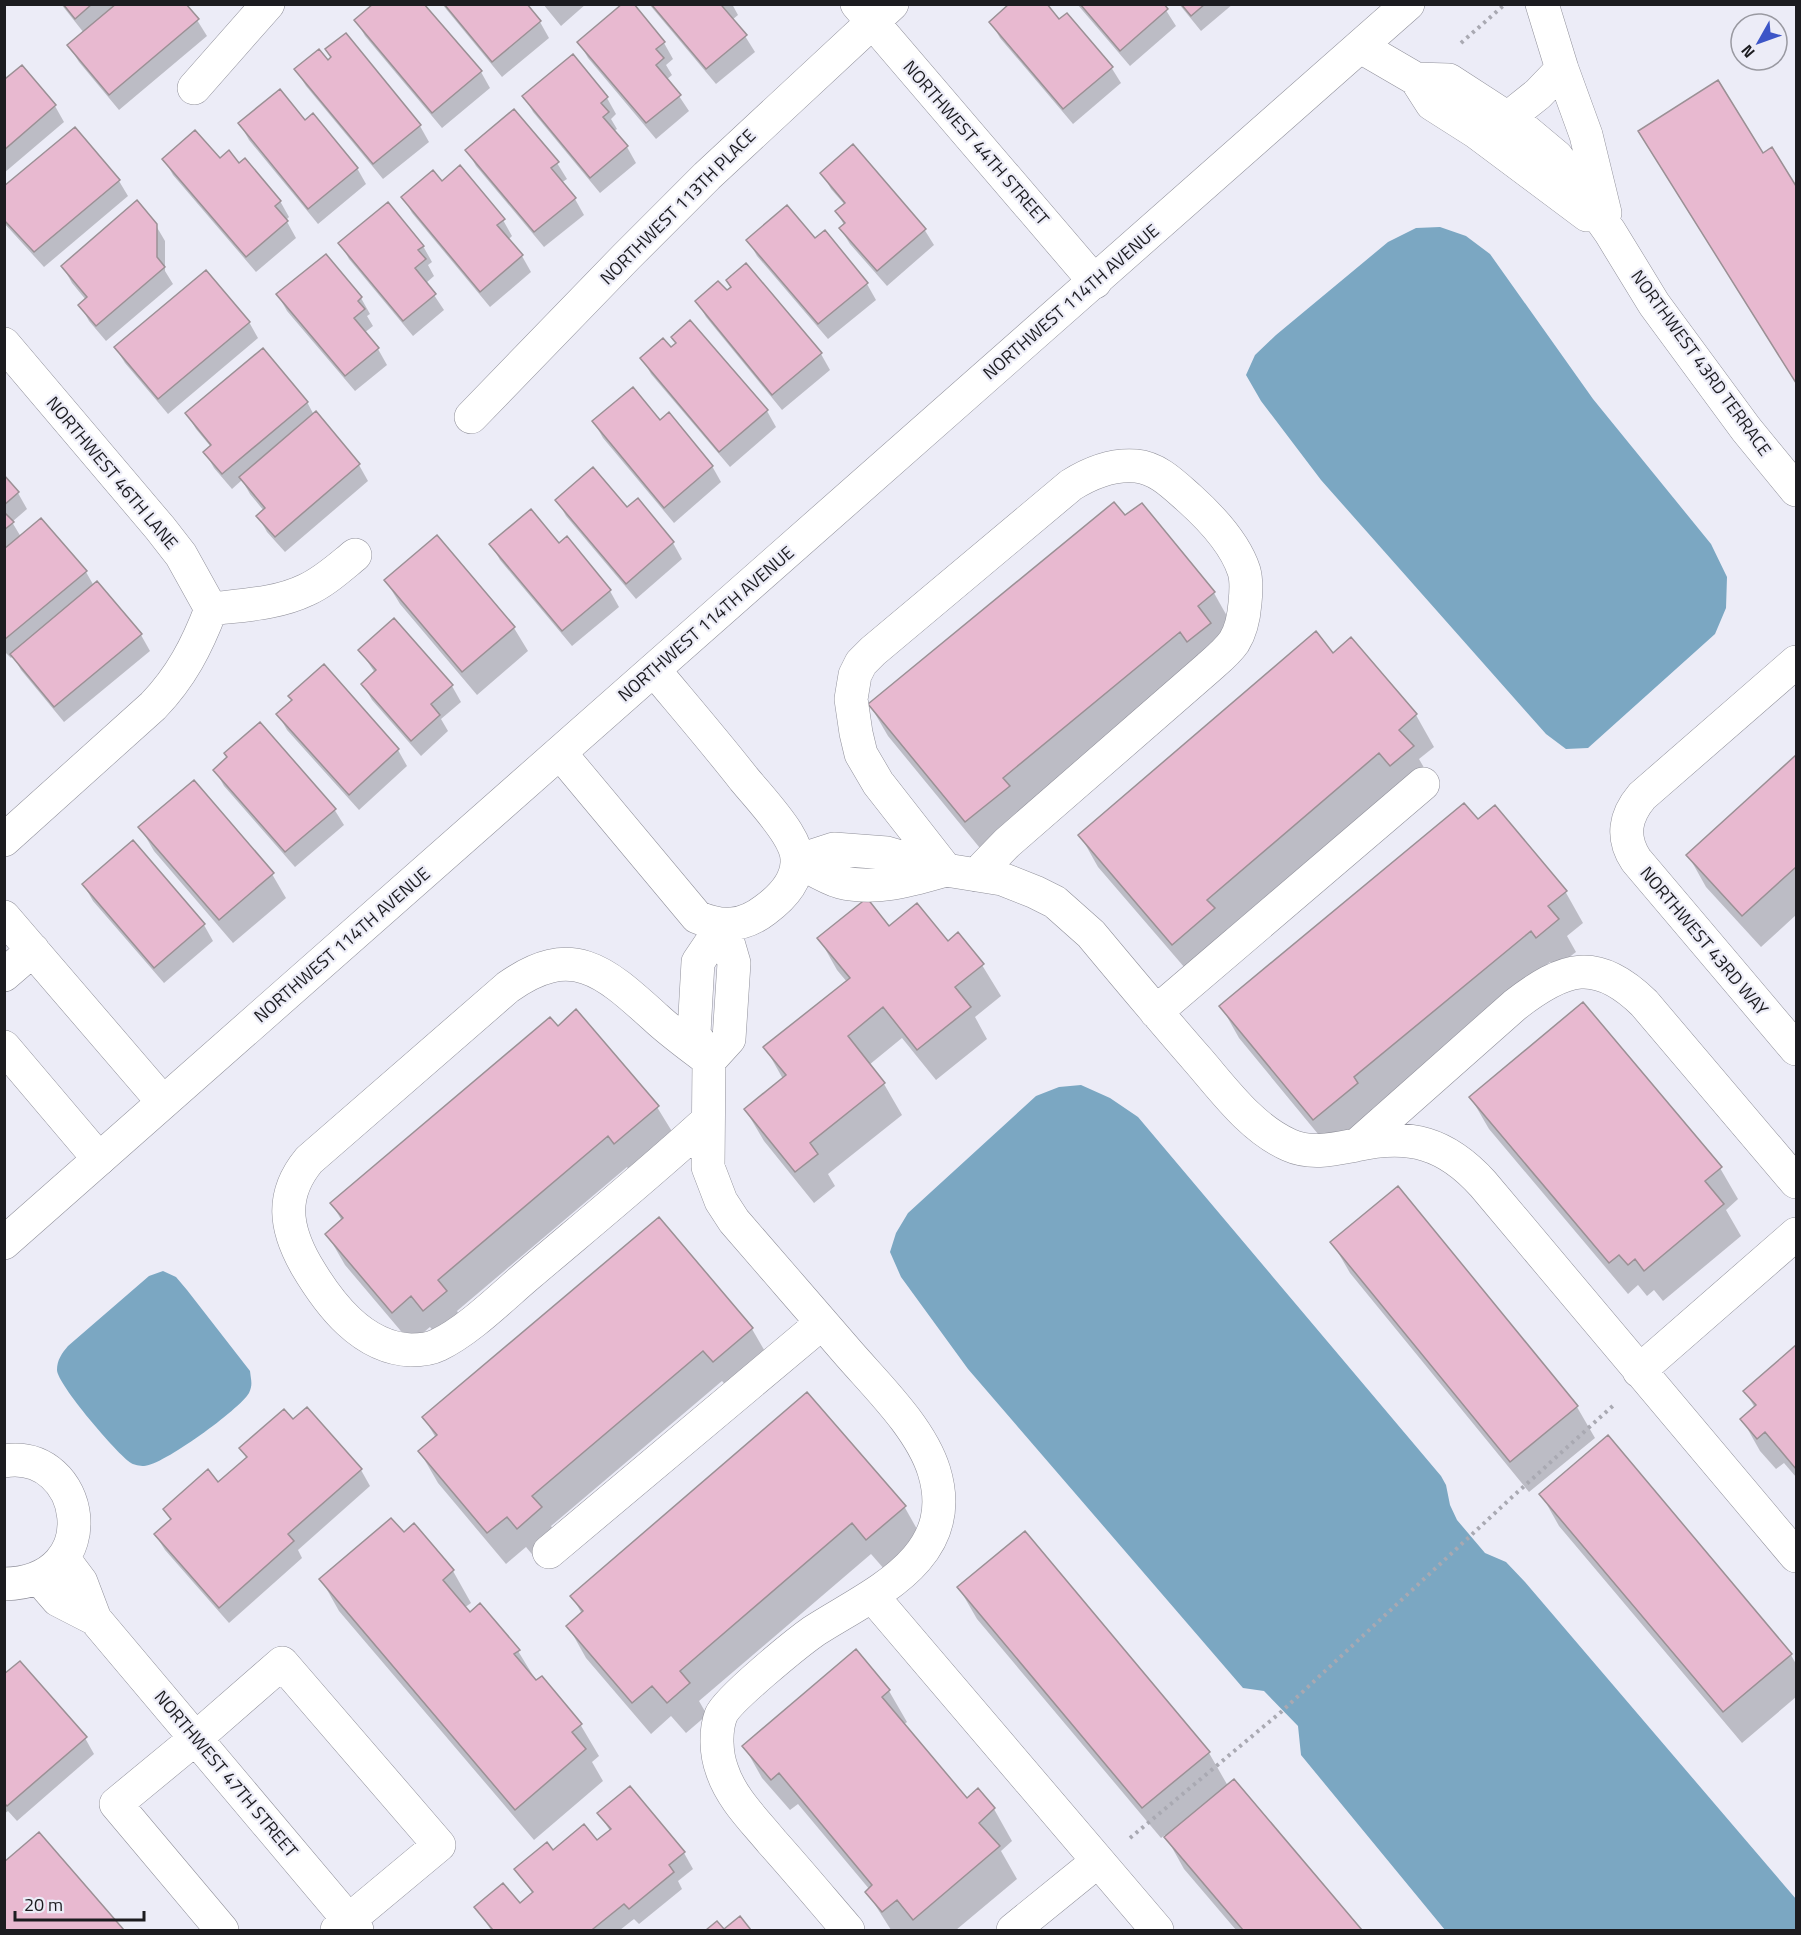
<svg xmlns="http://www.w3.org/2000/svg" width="1801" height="1935" viewBox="0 0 1801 1935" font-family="'Titillium Web',sans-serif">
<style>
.water{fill:#7ba7c2}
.shadow{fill:#0003}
.building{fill:#e8b9d0;stroke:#9b9095;stroke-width:1.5}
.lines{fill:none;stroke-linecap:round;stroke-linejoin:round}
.minor-casing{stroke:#90909a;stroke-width:34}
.tertiary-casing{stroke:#90909a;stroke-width:34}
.path{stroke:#a9a9b2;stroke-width:4;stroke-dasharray:3 4.5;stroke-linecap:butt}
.minor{stroke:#fff;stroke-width:33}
.tertiary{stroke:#fff;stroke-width:33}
.labels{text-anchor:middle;stroke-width:4.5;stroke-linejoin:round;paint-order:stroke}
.street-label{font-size:18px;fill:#1c1c20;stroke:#ececf7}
</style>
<rect width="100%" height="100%" fill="#ececf7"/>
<path class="water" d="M1440,227L1466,236L1490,254L1593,399L1711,544L1727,577L1726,608L1715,634L1588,748L1566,749L1546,734L1321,480L1261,401L1246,375L1255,355L1276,335L1388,242L1416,228Z
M1081,1085L1110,1098L1138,1117L1441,1476L1446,1485L1450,1505L1457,1520L1485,1553L1506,1562L1525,1582L1796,1899V1930H1445L1301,1755L1298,1726L1264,1691L1243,1688L968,1369L901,1277L890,1252L896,1233L908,1213L1036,1096L1059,1087Z
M163,1271L176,1277L187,1290L250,1371C251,1380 253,1385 249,1393C240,1409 162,1466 144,1466C140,1466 134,1465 131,1463C118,1455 57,1384 57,1370C57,1360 62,1353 68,1346L149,1276Z"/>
<path class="shadow" d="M61,4H187L207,36L119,110L79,62L69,46L84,33Z
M422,4L481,72L490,88L442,128L365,36L356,20Z
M442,4H525L540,22L549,38L502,77Z
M543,4H586L561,26Z
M632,4L664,43L673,59L666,65L672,75L666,80L679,96L689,111L656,139L588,58L579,42Z
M649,4H732L738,15L732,20L745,36L755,52L716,84Z
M1077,4H1162L1176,26L1130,66Z
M1179,4H1233L1201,31Z
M1059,21L1111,67L1121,83L1073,124L1000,38L991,22Z
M345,35L420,126L429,142L383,179L306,86L296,70L328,62Z
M573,56L607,98L616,114L611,119L617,129L614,131L627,147L636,163L600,193L533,112L524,96Z
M4,79L55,106L64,122L4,173Z
M240,124L357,168L366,184L318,224L249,140Z
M1772,149L1796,189V383L1658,162L1763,155Z
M467,150L557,163L567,179L561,183L575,199L584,215L544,247L476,166Z
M164,159L219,160L239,165L280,201L289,217L286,220L296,238L256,272L173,175Z
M822,173L924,229L934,245L887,286L850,244L840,228L844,225L837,212L845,205L831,189Z
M119,181L128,196L44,267L4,223V188Z
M442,183L503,220L512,236L508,240L522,256L531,272L490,307L412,213L403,197Z
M155,224L165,241V271L173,284L106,341L89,321L80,305L86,300L72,283L63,267Z
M825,232L867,284L876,300L828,339L757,256L748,240H815Z
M340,243L423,246L432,262L428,265L434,276L426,283L444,310L413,336L349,259Z
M326,256L361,298L370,314L367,316L373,326L364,333L378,349L387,365L355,391L287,311L278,295Z
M746,265L821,354L830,370L782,410L706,317L697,301L727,292L732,288Z
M249,322L258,338L168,414L125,363L115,347Z
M690,322L767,411L776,427L730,467L651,374L642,358L671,350L677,344Z
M307,402L314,415L316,413L359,465L368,481L285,552L267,532L258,516L264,511L250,494L242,480L232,489L214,468L205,452L211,447L196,429L187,414Z
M594,422H660L712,466L721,482L674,523L603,438Z
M4,478L18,493L27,509L12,522L21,537L86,572L94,586L141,635L150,651L64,722L21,670L13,656L11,658L4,651Z
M557,500L626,509L673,543L682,559L636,599L566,516Z
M1141,505L1214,593L1232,625L1228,655L984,853L888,736L870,705Z
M491,544L559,545L610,591L619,607L572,646L500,560Z
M386,581L514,628L528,651L477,695L400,604Z
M1351,639L1416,715L1434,747L1419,759L1430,778L1409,796L1398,784L1226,930L1232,941L1191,975L1098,867L1080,835L1333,655Z
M360,650L452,686L461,702L441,719L448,731L421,756L372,700L363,684L375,673Z
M324,666L398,750L407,766L359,810L287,730L278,714Z
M1796,757V915L1761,947L1706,887L1688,855Z
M215,770L334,809L344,825L295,867L224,786Z
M1478,822L1565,891L1583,923L1567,936L1576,952L1555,968L1550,962L1372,1109L1375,1115L1332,1151L1239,1038L1221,1006Z
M140,827L272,874L286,898L233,943L154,851Z
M84,885L204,925L213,941L164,983L93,901Z
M889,928L948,943L982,965L1001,996L975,1017L987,1039L936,1080L902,1038L869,1065L884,1084L902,1115L828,1174L835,1186L814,1203L764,1141L745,1109L783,1079L765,1047L847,982L837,970L819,938Z
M557,1028L657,1107L676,1138L633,1175L627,1167L457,1311L464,1323L442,1342L430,1327L411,1343L345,1265L327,1234L342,1221L332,1204Z
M1471,1098L1720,1168L1738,1199L1726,1210L1741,1236L1663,1301L1654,1290L1647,1296L1638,1285L1628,1294L1489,1129Z
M1332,1242L1577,1407L1595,1438L1529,1492L1350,1273Z
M752,1329L770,1360L732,1392L722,1381L551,1526L559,1540L536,1559L526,1547L506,1564L438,1483L420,1452L436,1438L424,1418Z
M1796,1347V1477L1784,1463L1776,1469L1760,1451L1742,1419L1755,1408L1745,1391Z
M307,1409L361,1470L370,1486L298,1550L302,1558L229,1623L165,1550L155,1534L171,1520L165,1509L218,1484L247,1459L241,1448L293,1421Z
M1541,1494L1791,1655L1796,1664V1697L1742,1743L1559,1526Z
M904,1506L922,1538L885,1570L871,1554L699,1701L707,1715L686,1733L671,1716L651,1734L586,1658L568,1626L582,1614L572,1596Z
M414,1526L453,1571L471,1603L464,1608L518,1651L537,1682L580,1724L599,1756L592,1762L603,1781L534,1840L339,1611L321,1579L404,1534Z
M959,1588L1209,1753L1228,1786L1234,1781L1360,1930H1236L1184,1869L1165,1835L1161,1838L977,1619Z
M4,1676L85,1738L94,1754L17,1821L8,1811L4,1814Z
M889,1691L907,1722L903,1725L967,1800L978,1790L994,1809L1012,1841L1001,1851L1017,1879L956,1930H891L867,1892L870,1890L798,1804L790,1810L762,1778L744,1746Z
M599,1813L684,1853L693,1869L678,1881L682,1889L639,1924L634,1919L620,1930H491L476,1907L520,1905L533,1894L516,1869L553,1852L597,1842L610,1831Z
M39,1834L122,1930H4V1864Z"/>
<path class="building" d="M63,4H92L75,19Z
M116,4H186L199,19L109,95L67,45Z
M373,4H424L482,71L432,113L354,20Z
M444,4H527L541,21L492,62Z
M622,4H634L665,42L656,49L664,58L656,65L681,95L646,123L577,42Z
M651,4H723L722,6L747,35L706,69Z
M1009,4H1047L1059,19L1067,13L1113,67L1063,109L989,22Z
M1080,4H1164L1168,9L1120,51Z
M1181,4H1205L1191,16Z
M346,33L421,125L373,164L294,69L319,49L328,60L331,57L325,49Z
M573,54L608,97L601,103L609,112L603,117L628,146L590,178L522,96Z
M22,65L56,105L4,150V77L6,78Z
M1718,80L1763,153L1772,147L1796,186V383L1638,131Z
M280,89L305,120L313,113L358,168L308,209L238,123Z
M514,109L559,162L551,168L576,198L534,232L465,150Z
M75,127L120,180L34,252L4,220V186Z
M195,130L220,158L229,150L239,163L245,158L281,201L275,206L288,221L246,257L162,159Z
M853,144L926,229L877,271L839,228L845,223L835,211L845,203L820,173Z
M460,165L505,219L497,225L523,255L480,292L401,197L433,170L442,181Z
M137,200L157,224V257L165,267L96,326L78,305L87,297L61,266Z
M388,202L424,246L418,250L426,259L415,268L436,294L403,321L338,243Z
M787,205L815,238L825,230L868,283L818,324L746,240Z
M326,254L362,297L358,301L365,309L354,318L379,348L345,376L276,294Z
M746,263L822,353L772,395L695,301L718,281L727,290L731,287L726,280Z
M206,270L250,322L158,399L114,347Z
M690,320L768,410L719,452L640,358L663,338L671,347L676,343L671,337Z
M263,348L308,402L222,474L203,452L211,445L185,413Z
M633,387L660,420L669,412L713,466L664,508L592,421Z
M316,411L360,464L275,537L256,516L265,508L239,477Z
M593,467L627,507L638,498L674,542L626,584L555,500Z
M4,475L19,492L4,505Z
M1114,502L1125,515L1142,503L1215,592L1198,606L1211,623L1187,642L1180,632L1003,778L1010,786L965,822L868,704Z
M531,509L559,543L567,536L611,590L562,631L489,544Z
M4,512L14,522L4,530Z
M41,518L87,571L4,640V549Z
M437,535L515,627L462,672L384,580Z
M97,581L142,634L54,707L10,654Z
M394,618L453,685L431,704L440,715L411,741L361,684L376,670L358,650Z
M1316,631L1333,653L1351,637L1417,714L1399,730L1414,746L1390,766L1379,753L1207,900L1215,908L1172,945L1078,835Z
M324,664L399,749L349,795L276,714L292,700L288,696Z
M260,722L336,809L285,852L213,770L227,757L224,753Z
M1796,755V867L1742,916L1686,855Z
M194,780L274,873L219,920L138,827Z
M1464,803L1478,819L1495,805L1567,891L1548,906L1559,919L1536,938L1531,931L1354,1077L1358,1083L1313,1120L1219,1006Z
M133,840L205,924L154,968L82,884Z
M867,898L889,926L917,903L948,941L958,932L984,964L955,987L971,1007L917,1050L883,1007L848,1036L885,1083L810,1143L818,1154L795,1172L744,1109L786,1075L763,1047L850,978L817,938Z
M1583,1002L1722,1167L1705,1181L1724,1204L1644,1271L1635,1259L1628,1265L1619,1255L1609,1263L1469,1097Z
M576,1009L659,1106L614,1144L608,1136L438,1280L447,1291L423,1311L411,1296L392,1313L325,1234L343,1218L330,1203L550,1017L558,1026Z
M1398,1186L1578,1406L1510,1462L1330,1242Z
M659,1217L753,1328L713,1362L703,1351L532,1496L542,1507L517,1529L507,1517L487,1533L418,1451L437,1435L422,1417Z
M1796,1345V1469L1765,1432L1757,1439L1740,1419L1756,1405L1743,1391Z
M807,1392L906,1506L866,1540L852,1523L680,1671L690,1683L667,1703L652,1686L632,1703L566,1626L583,1611L570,1596Z
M307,1407L362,1469L288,1534L294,1541L219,1608L154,1534L171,1519L163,1509L208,1469L218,1482L247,1457L239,1448L284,1409L293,1419Z
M1608,1435L1792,1654L1723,1712L1539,1494Z
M391,1518L404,1532L414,1523L454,1570L443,1580L470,1612L480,1603L520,1650L514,1654L536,1680L542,1676L582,1724L572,1732L586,1749L515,1810L319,1579Z
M1025,1531L1210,1752L1142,1808L957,1587Z
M856,1649L890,1690L882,1697L967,1798L978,1788L995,1808L979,1823L1000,1846L913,1920L897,1900L882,1912L865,1892L872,1885L779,1773L771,1780L742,1746Z
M20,1661L87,1737L7,1806L4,1803V1674Z
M1234,1779L1362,1930H1243L1164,1837Z
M630,1786L685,1852L669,1865L674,1872L629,1909L624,1904L593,1929L594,1930H493L474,1907L503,1883L520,1903L533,1892L514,1869L547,1842L553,1850L584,1824L597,1840L611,1829L597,1813Z
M39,1832L124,1930H4V1862Z
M740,1916L751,1930H706L717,1921L724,1929Z"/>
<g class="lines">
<g class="minor-casing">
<path id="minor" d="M857,4L1095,282
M1542,4L1562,69L1586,135L1605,213
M1361,47L1416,79L1432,104L1476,132L1587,215
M1416,79L1449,80L1520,126L1557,157L1610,232L1654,304L1746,429L1796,490
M194,88L268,4
M1508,118L1538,94L1562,69
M4,344L160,528L181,555L211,609
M471,417L626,257L707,176L892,4
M1796,662L1642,796C1625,816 1621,837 1636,860L1796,1049
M560,753L697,917C722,928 743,927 765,910C780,899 796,883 797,863C798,853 792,841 787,833C775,814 759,797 744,779C715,742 684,706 654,670
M4,840L153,706C181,677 197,646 211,609C243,605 277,604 306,590C324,582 339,568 355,555
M797,861L834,849L887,853L946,870L1002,879L1035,892L1055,902L1091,934C1126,976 1161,1018 1197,1059C1224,1090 1251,1128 1289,1145C1311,1155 1335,1149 1356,1145C1410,1133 1446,1143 1483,1184L1796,1556
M797,861C811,868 826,878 840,882C876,891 911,880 946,870
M946,870L878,783L861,754L856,733L851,699L855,675L861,663L873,651L1071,485C1090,473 1113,464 1136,466C1158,468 1174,485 1190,499C1211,518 1235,543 1244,571C1247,581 1246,593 1245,603C1244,616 1241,631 1234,642C1227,652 1217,660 1208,668L1007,843L976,875
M4,917L163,1102
M723,925L698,962L694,1033L709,1061L708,1167L721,1201L734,1221C773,1266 811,1310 850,1355C879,1388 921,1429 934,1471C961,1559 871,1594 814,1631C797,1643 728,1699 721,1715C715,1731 716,1754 722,1770C731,1798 754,1820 772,1842C798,1871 823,1901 848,1930
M4,975L33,950
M1156,1012L1423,784
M4,1047L99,1159
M706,1058C689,1045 671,1032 656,1018C605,972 573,941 508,987L309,1160C280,1195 285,1228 306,1265C329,1304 362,1348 411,1350C420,1350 430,1349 438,1345C468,1331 502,1297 528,1275C588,1224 649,1174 707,1121
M709,1061L729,1039L734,963L723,925
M1358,1144L1515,1005C1564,967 1596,956 1644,1003L1796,1182
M1639,1371L1796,1234
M4,1461C85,1448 109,1582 4,1584
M549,1552L822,1323
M65,1555L69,1566L81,1582L95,1619L357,1930
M37,1579L45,1585L58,1600L95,1619
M873,1597L1157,1930
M222,1930L116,1804L196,1738L282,1663L439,1845L337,1930
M1013,1930L1098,1861"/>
</g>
<g class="tertiary-casing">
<path id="tertiary" d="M4,1243L1408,4"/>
</g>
<path class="path" d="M1461,43L1503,6
M1130,1838L1281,1712L1510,1499L1616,1403"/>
<use href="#minor" class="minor"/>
<use href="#tertiary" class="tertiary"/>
</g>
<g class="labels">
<g class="street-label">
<text transform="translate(976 143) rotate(49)" y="6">NORTHWEST 44TH STREET</text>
<text transform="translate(678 207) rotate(-45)" y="6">NORTHWEST 113TH PLACE</text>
<text transform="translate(1071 302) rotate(-41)" y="6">NORTHWEST 114TH AVENUE</text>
<text transform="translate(1701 363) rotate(54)" y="6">NORTHWEST 43RD TERRACE</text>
<text transform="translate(112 473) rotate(50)" y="6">NORTHWEST 46TH LANE</text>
<text transform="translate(706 624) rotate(-41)" y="6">NORTHWEST 114TH AVENUE</text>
<text transform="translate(1704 941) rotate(50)" y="6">NORTHWEST 43RD WAY</text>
<text transform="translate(342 945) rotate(-41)" y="6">NORTHWEST 114TH AVENUE</text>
<text transform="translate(226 1774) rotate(50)" y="6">NORTHWEST 47TH STREET</text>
</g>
</g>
<rect width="1801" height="1935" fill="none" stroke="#1c1c20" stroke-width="12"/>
<g transform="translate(1759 42) rotate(230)"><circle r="28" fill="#ececf7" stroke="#9999a1" stroke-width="1.5"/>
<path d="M0-4.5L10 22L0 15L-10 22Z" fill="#3c55c7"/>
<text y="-9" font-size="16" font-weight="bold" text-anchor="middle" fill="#1c1c20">N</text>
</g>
<path d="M15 1911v9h129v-9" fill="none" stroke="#1c1c20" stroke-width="3"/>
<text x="24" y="1911" font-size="18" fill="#1c1c20" stroke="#ececf7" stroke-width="4.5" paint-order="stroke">20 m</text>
</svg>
